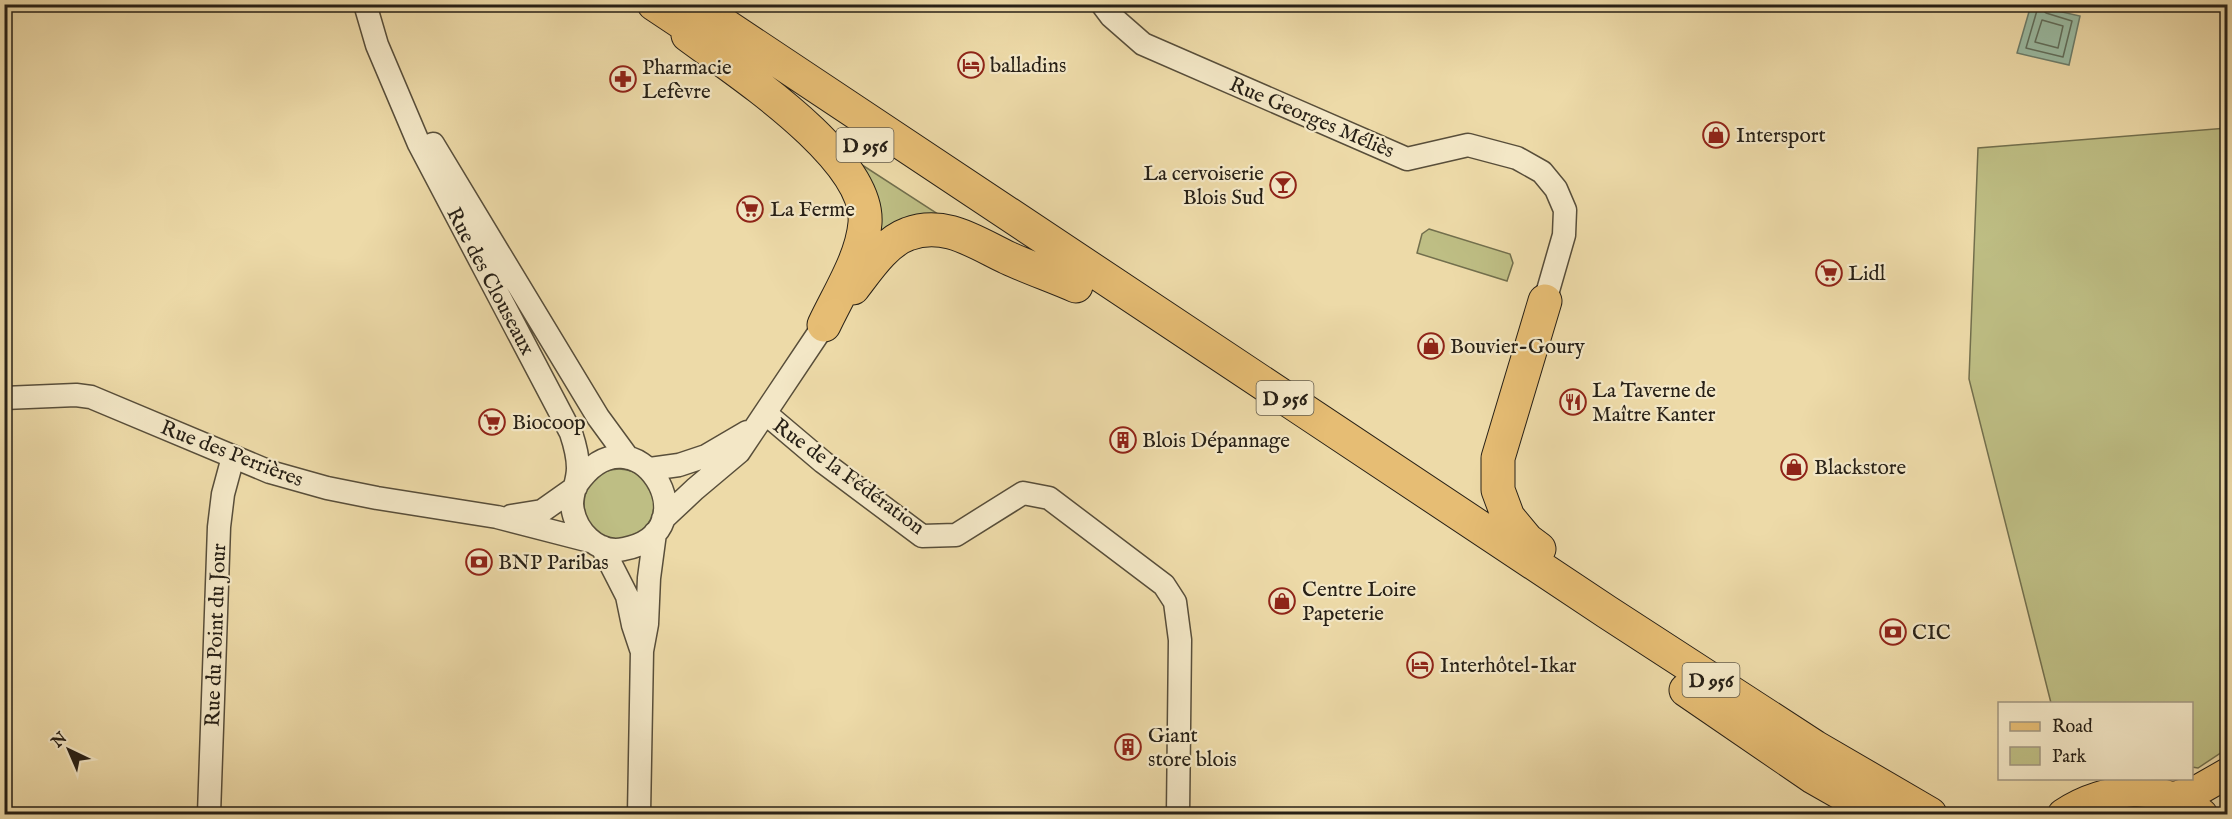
<svg xmlns="http://www.w3.org/2000/svg" width="2232" height="819" viewBox="0 0 2232 819" font-family="'IM FELL English',serif">
<style>
.green{fill:#bebe84;stroke:#726f4d;stroke-width:1.5}
.water{fill:#9abba3;stroke:#6c7d6b;stroke-width:1.5}
.lines{fill:none;stroke-linecap:round;stroke-linejoin:round}
.shore{stroke:#606e5c;stroke-width:1.5}
.minor-casing{stroke:#584e3a;stroke-width:25}
.major-casing{stroke:#272016;stroke-width:32}
.highway-casing{stroke:#272016;stroke-width:35}
.minor{stroke:#f3e7c6;stroke-width:22}
.major{stroke:#e6bd74;stroke-width:30}
.highway{stroke:#e6bd74;stroke-width:33}
.labels{text-anchor:middle;stroke-width:4.5;stroke-linejoin:round;paint-order:stroke}
.shield{fill:#f3e7c6;stroke:#645c4b;stroke-width:1.5}
.shield-label{font-size:20px;font-weight:bold;fill:#272016}
.poi-label{font-size:21px;fill:#272016;stroke:#f3e7c6;text-anchor:start}
.street-label{font-size:21px;fill:#272016;stroke:#f3e7c6}
</style>
<rect width="100%" height="100%" fill="#eddaa8"/>
<filter id="stains"><feTurbulence type="fractalNoise" baseFrequency=".00333" numOctaves="4"/><feColorMatrix values="0 0 0 0 .2 0 0 0 0 .09 0 0 0 0 .02 0 0 0 .5 -.17"/></filter>
<radialGradient id="worn" r=".72"><stop offset=".6" stop-color="#630" stop-opacity="0"/><stop offset="1" stop-color="#630" stop-opacity=".3"/></radialGradient>
<path class="green" d="M2227,128L2228,748L2198,768L2192,767V704L2051,703L1969,379L1978,148Z
M839,150L938,214L882,236Z
M1429,229L1510,254L1513,263L1507,281L1417,253L1422,234Z
M584 504a35 35 0 1 1 70 0a35 35 0 1 1-70 0Z
M2141,805L2178,814H2092L2105,808Z"/>
<path class="water" d="M2031,5L2080,16L2069,65L2017,53Z"/>
<g class="lines">
<path class="shore" d="M2038,7L2046,13L2072,21L2063,57L2026,48Z
M2042,20L2063,26L2058,48L2035,42Z"/>
<g class="minor-casing">
<path id="minor" d="M365,4L377,45L419,144L571,433C575,445 578,456 578,468C578,481 572,492 572,504C574,530 597,555 624,549C715,532 635,401 577,484
M1102,4L1111,16L1143,44L1407,159L1468,145L1517,158L1542,172L1556,189L1565,210L1564,235L1545,301
M433,144L598,417L628,458
M4,398L76,395L91,397L270,472L327,488L377,498L497,517L590,541
M765,413L823,462L922,536L956,535L1023,493L1049,498L1164,585L1175,602L1180,640L1178,814
M650,469L679,465L706,456L747,432
M511,516L542,511L576,487
M663,519L695,489L739,452L824,325
M602,547L627,596L633,625L641,649
M209,814L219,527L223,494L233,457
M639,814L642,651L647,624L649,578L655,533"/>
</g>
<g class="major-casing">
<path id="major" d="M2171,798L2200,789L2228,773
M2063,814C2104,787 2162,781 2202,814"/>
</g>
<g class="highway-casing">
<path id="highway" d="M654,4L711,42
M693,4L1607,612L1815,747L1930,814
M688,35C736,71 870,157 865,223C862,258 839,293 824,325
M853,288C867,270 885,242 908,234C945,220 976,243 1008,258C1030,268 1053,276 1076,286
M1539,549L1527,540L1508,517L1498,490V458L1545,301
M1686,690L1813,777L1878,814"/>
</g>
<use href="#minor" class="minor"/>
<use href="#major" class="major"/>
<use href="#highway" class="highway"/>
</g>
<defs>
<g id="hotel-ring" transform="scale(1.35)"><circle r="9.5" fill="#f3e7c6" stroke="#8f2418" stroke-width="1.5"/><path d="M-6-4.5h1.5V1H6V5H4.5V3h-9V5H-6ZM-4 0a1.8 1.8 0 1 1 3.6 0ZM.5 0V-2.5h3Q6-2.5 6 0Z" fill="#8f2418"/></g>
<g id="pharmacy-ring" transform="scale(1.35)"><circle r="9.5" fill="#f3e7c6" stroke="#8f2418" stroke-width="1.5"/><path d="M-2-6h4v4h4v4h-4v4h-4v-4h-4v-4h4Z" fill="#8f2418"/></g>
<g id="shop-ring" transform="scale(1.35)"><circle r="9.5" fill="#f3e7c6" stroke="#8f2418" stroke-width="1.5"/><path d="M-5-2.5h2.3a2.7 3.5 0 0 1 5.4 0H5L5.5 6h-11ZM-1.5-2.5h3a1.5 2.3 0 0 0-3 0Z" fill="#8f2418"/></g>
<g id="bar-ring" transform="scale(1.35)"><circle r="9.5" fill="#f3e7c6" stroke="#8f2418" stroke-width="1.5"/><path d="M-6-5H6L.8 .8V4.5H3.5V6h-7V4.5H-.8V.8Z" fill="#8f2418"/></g>
<g id="supermarket-ring" transform="scale(1.35)"><circle r="9.5" fill="#f3e7c6" stroke="#8f2418" stroke-width="1.5"/><path d="M-6-5.5h2.5l.6 2H6L4.5 2H-2.5L-4.4-4H-6ZM-1.5 3.2a1.3 1.3 0 1 0 .1 0ZM3 3.2a1.3 1.3 0 1 0 .1 0Z" fill="#8f2418"/></g>
<g id="restaurant-ring" transform="scale(1.35)"><circle r="9.5" fill="#f3e7c6" stroke="#8f2418" stroke-width="1.5"/><path d="M-5-6h1v4h1v-4h1v4h1v-4h1v5L-1.5 .5V6h-2V.5L-5-1ZM5-6V6H3V1.5H1.5Q1.5-4 5-6Z" fill="#8f2418"/></g>
<g id="building-ring" transform="scale(1.35)"><circle r="9.5" fill="#f3e7c6" stroke="#8f2418" stroke-width="1.5"/><path d="M-4-6H4V6H1V3H-1V6H-4ZM-2.5-4.3h1.7v1.8h-1.7ZM.8-4.3h1.7v1.8H.8ZM-2.5-1h1.7V.8h-1.7ZM.8-1h1.7V.8H.8Z" fill="#8f2418"/></g>
<g id="bank-ring" transform="scale(1.35)"><circle r="9.5" fill="#f3e7c6" stroke="#8f2418" stroke-width="1.5"/><path d="M-6-4H6V4H-6ZM0-2.3a2.3 2.3 0 1 0 0 4.6a2.3 2.3 0 1 0 0-4.6Z" fill="#8f2418"/></g>
</defs>
<g fill-rule="evenodd">
<use href="#hotel-ring" x="971" y="65"/>
<use href="#pharmacy-ring" x="623" y="79"/>
<use href="#shop-ring" x="1716" y="135"/>
<use href="#bar-ring" x="1283" y="185"/>
<use href="#supermarket-ring" x="750" y="209"/>
<use href="#supermarket-ring" x="1829" y="273"/>
<use href="#shop-ring" x="1431" y="346"/>
<use href="#restaurant-ring" x="1573" y="402"/>
<use href="#supermarket-ring" x="492" y="422"/>
<use href="#building-ring" x="1123" y="440"/>
<use href="#shop-ring" x="1794" y="467"/>
<use href="#bank-ring" x="479" y="562"/>
<use href="#shop-ring" x="1282" y="601"/>
<use href="#bank-ring" x="1893" y="632"/>
<use href="#hotel-ring" x="1420" y="665"/>
<use href="#building-ring" x="1128" y="747"/>
</g>
<g class="labels">
<g class="shield">
<rect x="836.5" y="128" width="57" height="34" rx="4.5"/>
<rect x="1256.5" y="381" width="57" height="34" rx="4.5"/>
<rect x="1682.5" y="663" width="57" height="34" rx="4.5"/>
</g>
<g class="shield-label">
<text x="865" y="152">D 956</text>
<text x="1285" y="405">D 956</text>
<text x="1711" y="687">D 956</text>
</g>
<g class="poi-label">
<text x="990" y="72">balladins</text>
<text x="642" y="74">Pharmacie<tspan x="642" dy="24">Lefèvre</tspan></text>
<text x="1736" y="142">Intersport</text>
<text x="1264" y="180" text-anchor="end">La cervoiserie<tspan x="1264" dy="24">Blois Sud</tspan></text>
<text x="770" y="216">La Ferme</text>
<text x="1848" y="280">Lidl</text>
<text x="1450" y="353">Bouvier-Goury</text>
<text x="1592" y="397">La Taverne de<tspan x="1592" dy="24">Maître Kanter</tspan></text>
<text x="512" y="429">Biocoop</text>
<text x="1142" y="447">Blois Dépannage</text>
<text x="1814" y="474">Blackstore</text>
<text x="498" y="569">BNP Paribas</text>
<text x="1302" y="596">Centre Loire<tspan x="1302" dy="24">Papeterie</tspan></text>
<text x="1912" y="639">CIC</text>
<text x="1440" y="672">Interhôtel-Ikar</text>
<text x="1148" y="742">Giant<tspan x="1148" dy="24">store blois</tspan></text>
</g>
<g class="street-label">
<text transform="translate(1312 117) rotate(23)" y="7">Rue Georges Méliès</text>
<text transform="translate(491 281) rotate(62)" y="7">Rue des Clouseaux</text>
<text transform="translate(232 453) rotate(21)" y="7">Rue des Perrières</text>
<text transform="translate(849 476) rotate(36)" y="7">Rue de la Fédération</text>
<text transform="translate(215 635) rotate(-88)" y="7">Rue du Point du Jour</text>
</g>
</g>
<rect width="2232" height="819" fill="none" stroke="#eddaa8" stroke-width="24"/>
<rect x="6" y="6" width="2220" height="807" fill="none" stroke="#272016" stroke-width="3"/>
<rect x="12" y="12" width="2208" height="795" fill="none" stroke="#272016" stroke-width="1.5"/>
<rect x="1998" y="702" width="195" height="78" fill="#f3e7c6" stroke="#a19780" stroke-width="1.5"/>
<rect x="2010" y="722" width="30" height="9" fill="#e6bd74" stroke="#a19780" stroke-width="1.5"/>
<text x="2052" y="732" font-size="18" fill="#272016">Road</text>
<rect x="2010" y="747" width="30" height="18" fill="#bebe84" stroke="#a19780" stroke-width="1.5"/>
<text x="2052" y="762" font-size="18" fill="#272016">Park</text>
<g transform="translate(69 750) rotate(316)" stroke="#f3e7c6" stroke-width="4.5" paint-order="stroke">
<path d="M0-4.5L10 22L0 15L-10 22Z" fill="#272016"/>
<text y="-9" font-size="16" font-weight="bold" text-anchor="middle" fill="#272016">N</text>
</g>
<rect width="100%" height="100%" filter="url(#stains)"/>
<rect width="100%" height="100%" fill="url(#worn)"/>
</svg>
